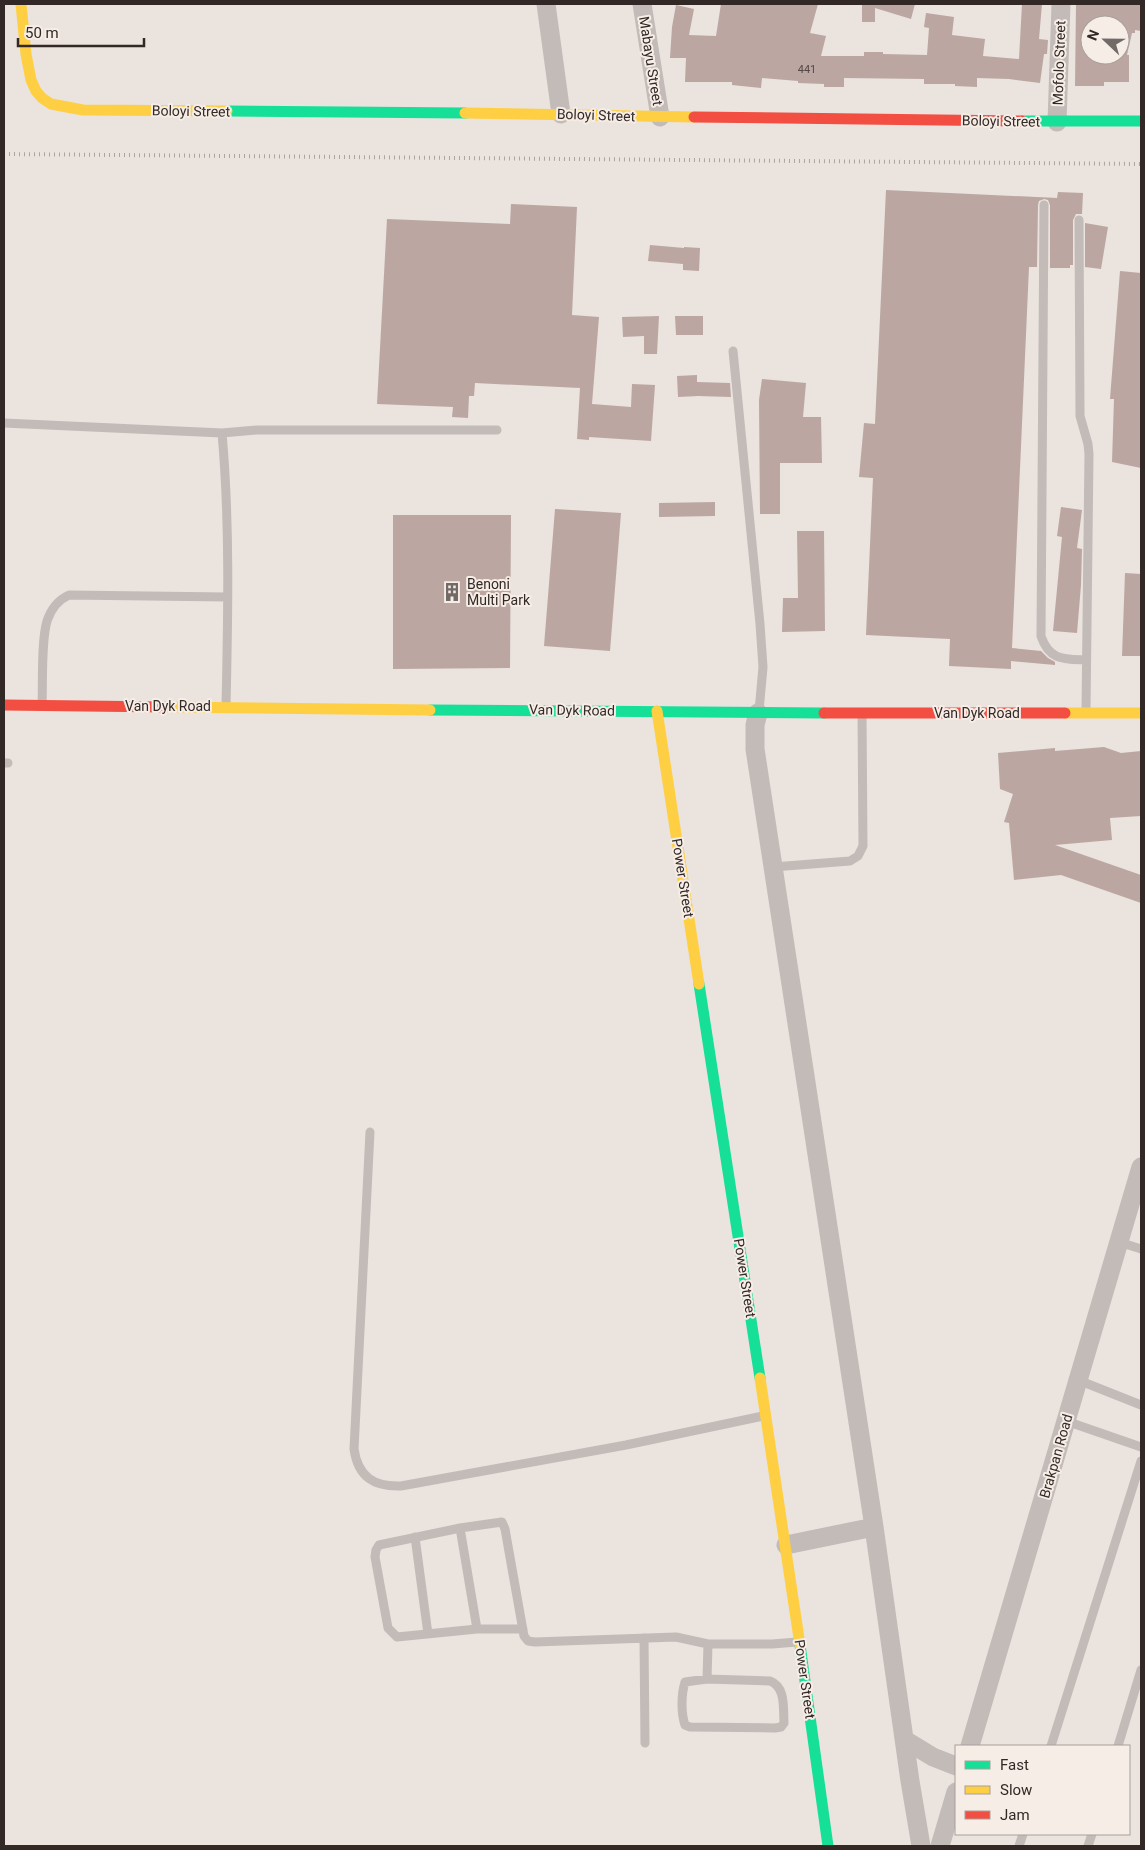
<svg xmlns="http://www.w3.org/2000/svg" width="1145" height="1850" viewBox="0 0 1145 1850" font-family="Roboto,sans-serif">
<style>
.building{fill:#bba6a2;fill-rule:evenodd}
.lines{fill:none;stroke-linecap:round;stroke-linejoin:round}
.lane{stroke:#c2bbb8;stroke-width:9}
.street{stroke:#c2bbb8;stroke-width:19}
.fast{stroke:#16e098;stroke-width:11}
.slow{stroke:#ffcf43;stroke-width:11}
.jam{stroke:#f24e42;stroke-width:11}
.rail{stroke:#aaa5a2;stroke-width:4;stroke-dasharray:1 4;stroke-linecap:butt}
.labels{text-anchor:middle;stroke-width:4;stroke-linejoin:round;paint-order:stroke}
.number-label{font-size:11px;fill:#544846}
.street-label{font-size:14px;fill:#322927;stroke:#f6ede6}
.poi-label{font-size:14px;fill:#322927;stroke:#f6ede6;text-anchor:start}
</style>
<rect width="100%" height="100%" fill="#eae3de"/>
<path class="building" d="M721,4H818L810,33L826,36L821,56H864V52H883V54L927,55L929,28L924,27L926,13L954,17L952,35L985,39L983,56L1019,59L1022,4H1042L1039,39L1048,40L1047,54H1044L1040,83L1009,79L977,78V87L955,86V84H924V79L844,78V87H824V84L798,83V81L762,78L761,88L732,85V82H685L686,58H670L672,27L676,5L694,9L689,35L716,36Z
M862,4H915L911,19L875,8V22H862Z
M1076,4H1141V31L1135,30V33H1132L1127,55H1129V82H1104V86H1075ZM1090,25H1120V55H1090Z
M886,190L1057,198L1058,192L1083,193L1082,214H1076L1073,220V265H1070V268H1050V205L1048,200L1044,199L1039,201L1038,205L1037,267H1029L1012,648L1041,651L1048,658L1055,662V665L1011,661V669L949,666L950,639L866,635L873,478L859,477L864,423L875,424Z
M511,204L577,207L572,315L599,317L592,404L631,407L632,384L655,385L651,441L589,437V440L577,439L580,388L475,383L474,396H469L468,418L452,417L453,407L377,404L387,219L510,224Z
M1085,223L1108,227L1101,269L1085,267Z
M650,245L684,248V247L700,248L699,271L683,270V264L648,261Z
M1120,271L1141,273V468L1112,462L1114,399H1110Z
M659,316L657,354H644V336L623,337L622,317Z
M675,316H703V335H676Z
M697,375V382L730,383L731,397L698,396L678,397L677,376Z
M762,379L806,383L803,417H821L822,463H780V514H760L759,400Z
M715,502V516L659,517V503Z
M1061,507L1082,510L1077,548L1082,549L1081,585L1077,633L1053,631L1062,537L1057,536Z
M555,509L621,513L610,651L544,646Z
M393,515H511L510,668L393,669Z
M797,531H824L825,631L782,632L783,598H798Z
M1125,573L1141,574V656H1122Z
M1104,747L1121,753L1141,751V816L1110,818L1112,840L1055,845L1141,875V903L1061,875L1014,880L1009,823L1004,822L1013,794L1000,789L998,753L1055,748V751Z"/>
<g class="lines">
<path class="lane" d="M1044,205L1041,636C1049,660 1063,659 1085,660
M1079,220L1080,416L1088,444L1089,454L1086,710
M733,351L760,624L763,667L759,711
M4,423L222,433
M42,705C43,681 41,642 47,621C51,609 58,600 69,595L227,597
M226,706C228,615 230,523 222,433L257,430H497
M4,763H8
M773,867L850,861L858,856L863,846L862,714
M370,1132L354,1449C358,1477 374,1487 401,1486L626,1445L763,1416
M1119,1242L1141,1249
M1078,1380L1141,1405
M1066,1421L1141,1447
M460,1528L477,1629
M415,1537L428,1634
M523,1629H477L397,1637L388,1628L375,1557L376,1550L379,1545L460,1528L502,1522L505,1529L524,1636L528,1641L535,1642L676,1637L708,1644H772L797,1642
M644,1638L645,1743
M707,1679L770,1681C786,1687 783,1708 784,1723L781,1727L775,1728L690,1727L685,1725C681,1713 681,1695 685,1682Z
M707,1679L708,1644
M1051,1746L1141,1461
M1118,1746L1141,1670
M1019,1846L1023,1834
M1088,1846L1092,1834"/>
<path class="street" d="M546,4L561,114
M642,4L660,117
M1057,122L1061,4
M758,713L755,725V749L874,1527L910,1781L921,1846
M786,1545L874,1527
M905,1740L933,1757L956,1766
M970,1746L1141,1167
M940,1846L956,1792"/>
<path class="fast" d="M227,111L465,113
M1022,121H1141
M430,710L824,713
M699,984L760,1378
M800,1645L828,1846"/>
<path class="slow" d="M21,4L26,54L31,80L36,91L42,98L51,104L83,110L227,111
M465,113L694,117
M165,707L430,710
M657,711L699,984
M1065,713H1141
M760,1378L800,1645"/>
<path class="jam" d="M694,117L1022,121
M4,705L165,707
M824,713H1065"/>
<path class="rail" d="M4,154L1141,164"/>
</g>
<defs>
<g id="building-bare" transform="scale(1.5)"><path d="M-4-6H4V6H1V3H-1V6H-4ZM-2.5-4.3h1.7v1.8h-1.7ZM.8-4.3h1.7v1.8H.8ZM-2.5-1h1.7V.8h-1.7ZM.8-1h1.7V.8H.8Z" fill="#726a67" stroke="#f6ede6" stroke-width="2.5" paint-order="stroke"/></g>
</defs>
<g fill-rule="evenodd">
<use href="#building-bare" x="452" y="592"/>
</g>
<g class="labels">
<g class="number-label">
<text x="807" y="73">441</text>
</g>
<g class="street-label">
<text transform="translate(651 61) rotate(81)" y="5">Mabayu Street</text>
<text transform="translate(1059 63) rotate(-88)" y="5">Mofolo Street</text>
<text transform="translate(191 111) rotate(1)" y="5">Boloyi Street</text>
<text transform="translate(596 115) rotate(2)" y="5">Boloyi Street</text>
<text transform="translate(1001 121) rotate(1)" y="5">Boloyi Street</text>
<text x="168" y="711">Van Dyk Road</text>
<text transform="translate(572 710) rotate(1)" y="5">Van Dyk Road</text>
<text x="977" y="718">Van Dyk Road</text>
<text transform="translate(683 878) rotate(81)" y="5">Power Street</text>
<text transform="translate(745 1278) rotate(81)" y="5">Power Street</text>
<text transform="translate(1056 1456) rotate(-74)" y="5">Brakpan Road</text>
<text transform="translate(805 1679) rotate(82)" y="5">Power Street</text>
</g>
<g class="poi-label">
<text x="467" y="589">Benoni<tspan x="467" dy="16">Multi Park</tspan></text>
</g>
</g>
<rect width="1145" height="1850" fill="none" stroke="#322927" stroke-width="10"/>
<rect x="955" y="1745" width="175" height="90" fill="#f6ede6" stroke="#a89f9a"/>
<rect x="965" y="1761" width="25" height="8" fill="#16e098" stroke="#a89f9a"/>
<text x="1000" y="1770" font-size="15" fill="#322927">Fast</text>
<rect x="965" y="1786" width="25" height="8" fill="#ffcf43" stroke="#a89f9a"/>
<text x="1000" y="1795" font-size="15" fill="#322927">Slow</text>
<rect x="965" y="1811" width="25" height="8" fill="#f24e42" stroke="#a89f9a"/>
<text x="1000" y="1820" font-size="15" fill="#322927">Jam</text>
<g transform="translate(1105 40) rotate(292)"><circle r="24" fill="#f6ede6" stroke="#a89f9a"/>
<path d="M0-4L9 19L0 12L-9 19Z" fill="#726a67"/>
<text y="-8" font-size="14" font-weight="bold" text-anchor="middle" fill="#322927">N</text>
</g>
<path d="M18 38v8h126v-8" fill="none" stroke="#322927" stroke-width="2.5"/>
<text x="25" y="38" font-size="15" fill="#322927" stroke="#f6ede6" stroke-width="4" paint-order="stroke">50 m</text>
</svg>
